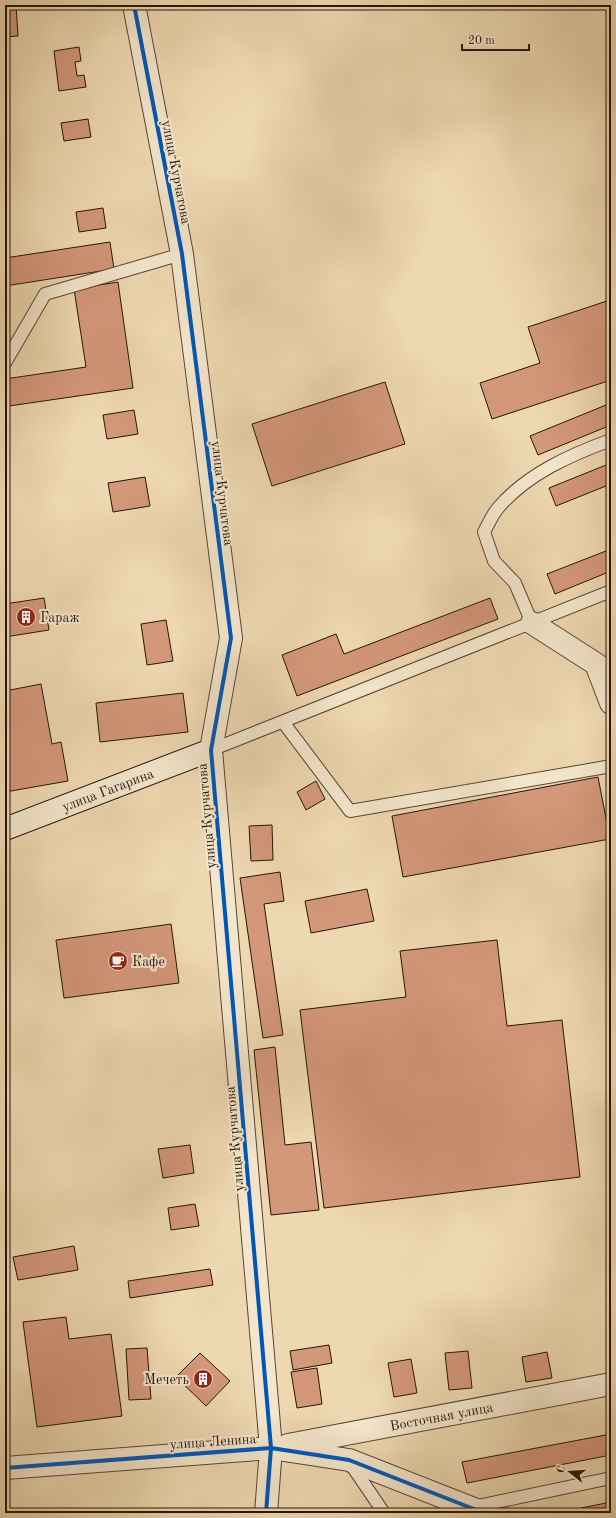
<svg xmlns="http://www.w3.org/2000/svg" width="616" height="1518" viewBox="0 0 616 1518" font-family="'Old Standard TT',serif">
<style>
.building{fill:#d3977a;stroke:#26150b}
.lines{fill:none;stroke-linecap:round;stroke-linejoin:round}
.lane-casing{stroke:#584634;stroke-width:14}
.street-casing{stroke:#584634;stroke-width:24}
.secondary-casing{stroke:#26150b;stroke-width:24}
.lane{stroke:#f4e6cc;stroke-width:12}
.street{stroke:#f4e6cc;stroke-width:22}
.secondary{stroke:#f4e6cc;stroke-width:22}
.cycleway-casing{stroke:#f4e6cc;stroke-width:6}
.cycleway{stroke:#0057b8;stroke-width:4}
.labels{text-anchor:middle;stroke-width:4;stroke-linejoin:round;paint-order:stroke}
.street-label{font-size:14px;fill:#26150b;stroke:#f4e6cc}
.poi-label{font-size:14px;fill:#26150b;stroke:#f4e6cc;text-anchor:start}
</style>
<rect width="100%" height="100%" fill="#eed8b1"/>
<filter id="stains"><feTurbulence type="fractalNoise" baseFrequency=".005" numOctaves="4"/><feColorMatrix values="0 0 0 0 .2 0 0 0 0 .09 0 0 0 0 .02 0 0 0 .5 -.17"/></filter>
<radialGradient id="worn" r=".72"><stop offset=".6" stop-color="#630" stop-opacity="0"/><stop offset="1" stop-color="#630" stop-opacity=".3"/></radialGradient>
<path class="building" d="M5,5H16L18,36L5,37Z
M79,47L81,61L75,62L77,76L84,75L86,87L59,91L54,51Z
M88,119L91,137L64,141L61,123Z
M103,208L106,228L79,232L76,212Z
M110,242L114,269L5,286V258Z
M118,282L133,388L9,406L5,379L86,367L74,289Z
M607,301L611,312V380L492,419L480,383L540,363L528,327Z
M385,382L405,444L272,486L252,424Z
M611,403V425L538,455L530,436Z
M134,410L138,434L107,439L103,415Z
M611,463V484L556,506L549,488Z
M145,477L150,506L113,512L108,483Z
M611,549V571L555,594L547,574Z
M44,598L49,630L5,637V604Z
M490,598L498,619L297,696L282,655L336,634L344,654Z
M166,620L173,661L147,665L141,624Z
M41,684L52,744L61,742L68,781L5,792V691Z
M183,693L188,732L100,742L96,703Z
M598,777L610,839L403,877L392,816Z
M316,781L325,799L306,810L297,792Z
M272,825L273,860L251,861L249,826Z
M280,872L284,901L264,904L283,1035L263,1038L240,878Z
M367,889L374,921L311,933L305,901Z
M171,924L179,983L64,998L56,940Z
M497,940L507,1026L562,1020L580,1177L324,1208L300,1010L406,997L400,951Z
M275,1047L285,1145L311,1142L319,1210L271,1215L254,1050Z
M190,1145L194,1173L163,1178L158,1149Z
M195,1204L199,1226L171,1230L168,1208Z
M74,1246L78,1270L18,1280L13,1257Z
M210,1269L213,1285L130,1298L128,1281Z
M66,1317L69,1339L111,1334L122,1416L37,1427L23,1322Z
M329,1345L332,1363L293,1370L290,1351Z
M147,1348L151,1399L129,1400L126,1349Z
M468,1351L472,1388L449,1390L445,1353Z
M547,1352L552,1378L526,1382L522,1357Z
M200,1353L230,1381L206,1406L176,1377Z
M411,1359L417,1393L394,1397L388,1363Z
M317,1368L322,1404L297,1408L291,1372Z
M611,1434V1455L467,1483L462,1462Z
M611,1502V1513H582L581,1508Z"/>
<g class="lines">
<g class="lane-casing">
<path id="lane" d="M5,363L45,294L182,254
M532,623L515,583L494,561L484,532C488,525 492,515 498,508C527,474 570,455 611,440
M596,664L611,662
M283,722L350,811L606,767
M211,750L611,591
M350,1463L384,1513
M473,1507L611,1478"/>
</g>
<g class="street-casing">
<g id="street">
<path d="M134,5L182,254L231,638L211,750L271,1448L266,1513"/>
<path d="M532,623L596,664L611,703"/>
<path id="s1" d="M288,1445L611,1384"/>
<path d="M5,1468L271,1448L349,1460L484,1513"/>
</g>
</g>
<g class="secondary-casing">
<g id="secondary">
<path id="s2" d="M5,829L211,750"/>
</g>
</g>
<use href="#lane" class="lane"/>
<use href="#street" class="street"/>
<use href="#secondary" class="secondary"/>
<g class="cycleway-casing">
<path id="cycleway" d="M134,5L182,254L231,638L211,750L271,1448L266,1513
M5,1468L271,1448L349,1460L484,1513"/>
</g>
<use href="#cycleway" class="cycleway"/>
</g>
<defs>
<g id="building-disc" transform="scale(1)"><circle r="9.5" fill="#8f2418" stroke="#f4e6cc"/><path d="M-4-6H4V6H1V3H-1V6H-4ZM-2.5-4.3h1.7v1.8h-1.7ZM.8-4.3h1.7v1.8H.8ZM-2.5-1h1.7V.8h-1.7ZM.8-1h1.7V.8H.8Z" fill="#fff"/></g>
<g id="cafe-disc" transform="scale(1)"><circle r="9.5" fill="#8f2418" stroke="#f4e6cc"/><path d="M-5.5-4.5H6V0H3Q3 3.5 0 3.5H-2.5Q-5.5 3.5-5.5 0ZM3-3.2v2h1.7v-2ZM-6 4.5H4V6H-6Z" fill="#fff"/></g>
</defs>
<g fill-rule="evenodd">
<use href="#building-disc" x="26" y="617"/>
<use href="#cafe-disc" x="118" y="961"/>
<use href="#building-disc" x="203" y="1379"/>
</g>
<g class="labels">
<g class="street-label">
<text transform="translate(177 172) rotate(79)" y="5">улица Курчатова</text>
<text transform="translate(223 493) rotate(83)" y="5">улица Курчатова</text>
<text dy="5" stroke="none"><textPath href="#s2" startOffset="110">улица Гагарина</textPath></text>
<text transform="translate(206 816) rotate(-95)" y="5">улица Курчатова</text>
<text transform="translate(234 1139) rotate(-95)" y="5">улица Курчатова</text>
<text dy="5" stroke="none"><textPath href="#s1" startOffset="156">Восточная улица</textPath></text>
<text transform="translate(213 1441) rotate(-4)" y="5">улица Ленина</text>
</g>
<g class="poi-label">
<text x="40" y="622">Гараж</text>
<text x="132" y="966">Кафе</text>
<text x="189" y="1384" text-anchor="end">Мечеть</text>
</g>
</g>
<rect width="616" height="1518" fill="none" stroke="#eed8b1" stroke-width="20"/>
<rect x="6" y="6" width="604" height="1506" fill="none" stroke="#26150b" stroke-width="2"/>
<rect x="10" y="10" width="596" height="1498" fill="none" stroke="#26150b"/>
<g transform="translate(570 1472) rotate(287)" stroke="#f4e6cc" stroke-width="3" paint-order="stroke">
<path d="M0-3L7 15L0 10L-7 15Z" fill="#26150b"/>
<text y="-6" font-size="11" font-weight="bold" text-anchor="middle" fill="#26150b">С</text>
</g>
<path d="M462 44v6h67v-6" fill="none" stroke="#26150b" stroke-width="2"/>
<text x="468" y="44" font-size="12" fill="#26150b" stroke="#f4e6cc" stroke-width="3" paint-order="stroke">20 m</text>
<rect width="100%" height="100%" filter="url(#stains)"/>
<rect width="100%" height="100%" fill="url(#worn)"/>
</svg>
